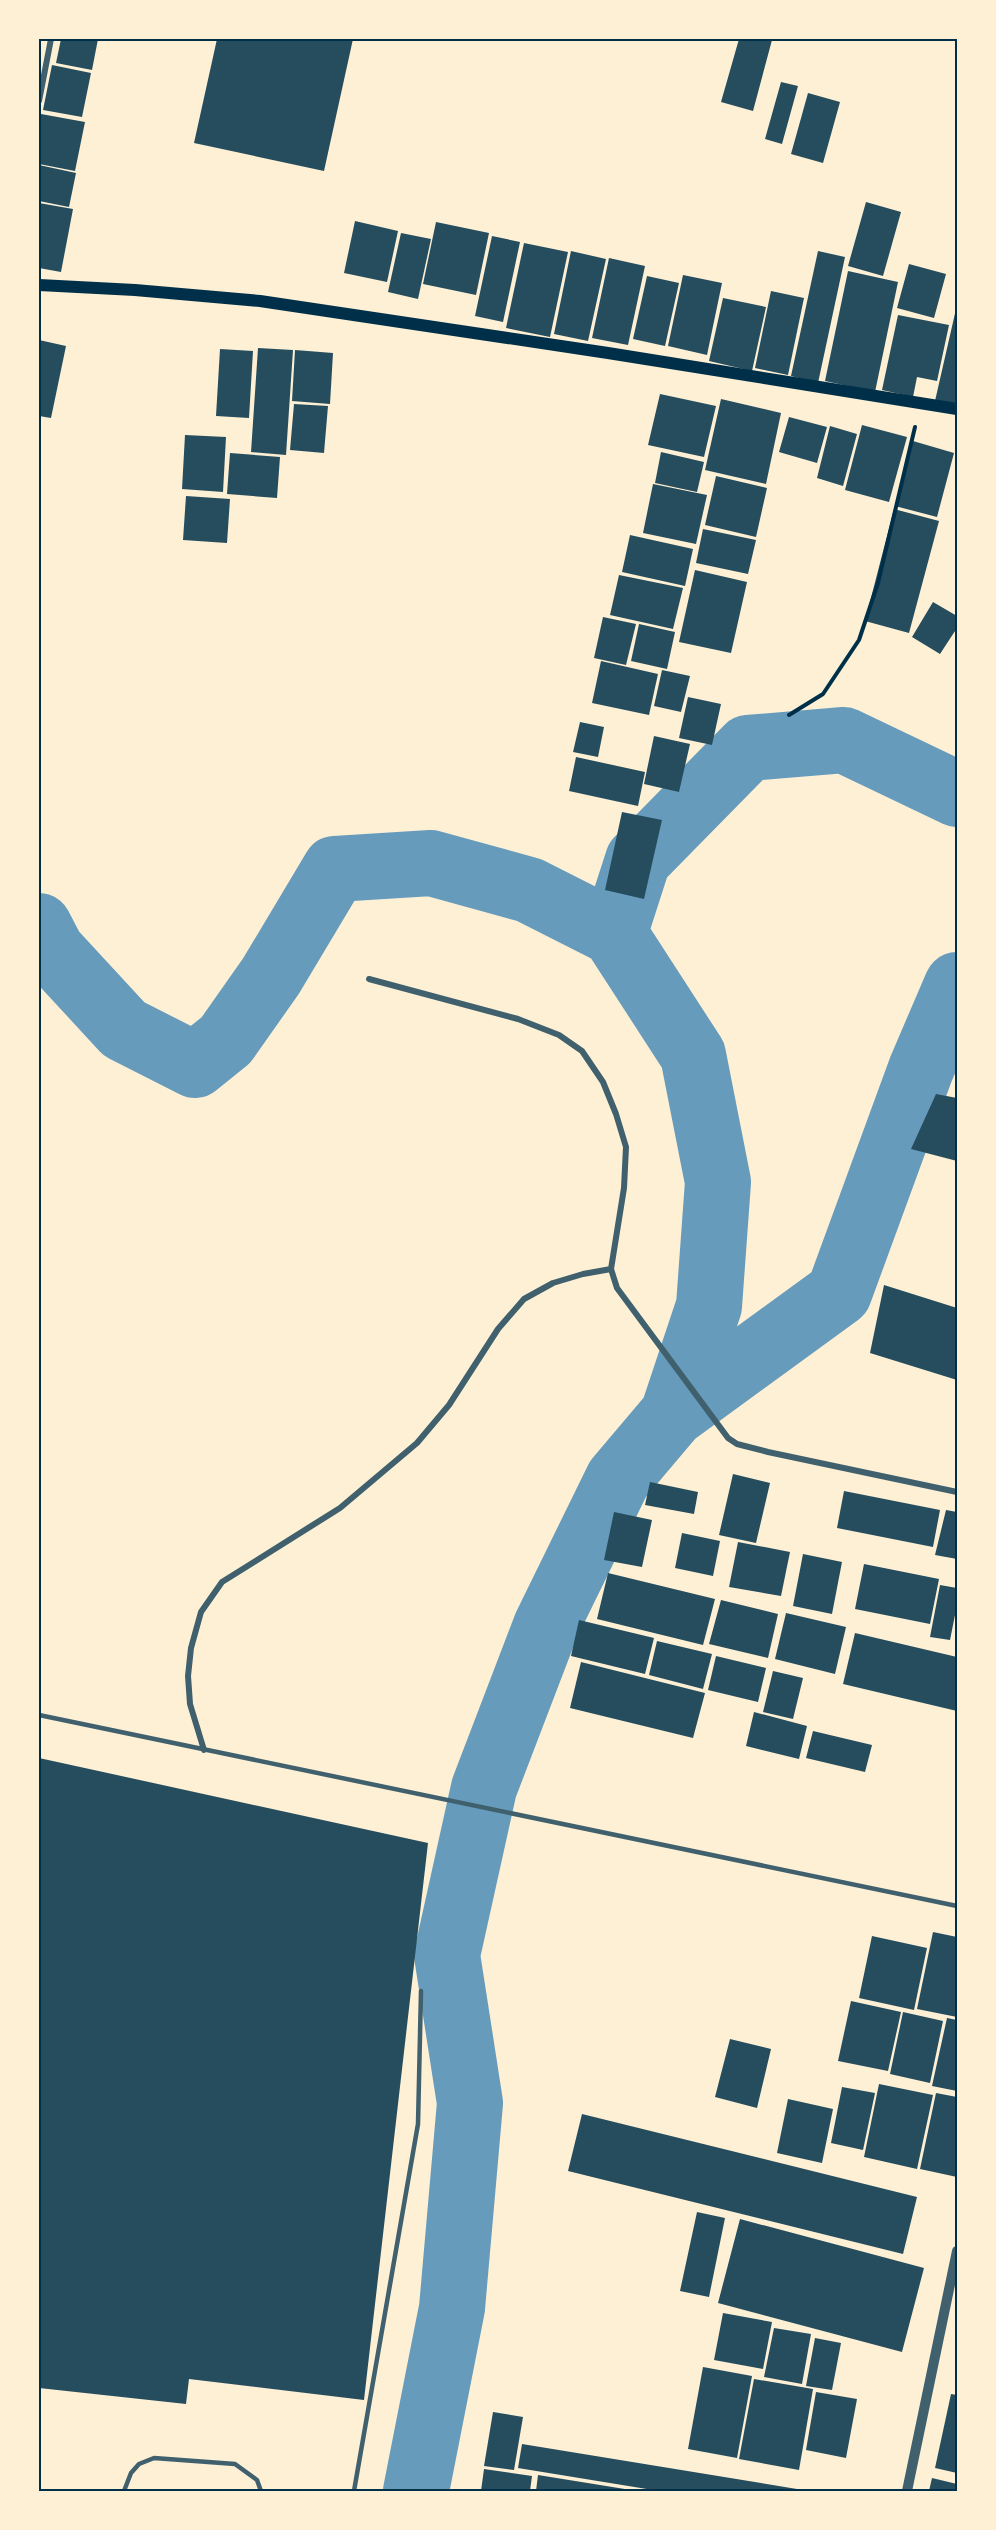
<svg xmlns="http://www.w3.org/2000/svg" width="996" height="2530" viewBox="0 0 996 2530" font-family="'Public Sans',sans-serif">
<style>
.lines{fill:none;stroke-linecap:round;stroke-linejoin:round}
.river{stroke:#669bbc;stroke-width:66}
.building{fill:#264d5e}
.path{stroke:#003049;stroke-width:4}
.service{stroke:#3f606c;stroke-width:4.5}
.minor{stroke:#3f606c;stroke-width:6}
.tertiary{stroke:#3f606c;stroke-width:10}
.secondary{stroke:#003049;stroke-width:12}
.neatline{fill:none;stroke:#003049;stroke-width:2}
</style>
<rect width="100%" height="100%" fill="#fdf0d5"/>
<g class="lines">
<path class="river" d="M619,919L638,860L748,748L844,740L957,794
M39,926L52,951L124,1029L195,1065L226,1040L271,976L335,869L431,863L529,890L614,933L693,1055L718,1182L709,1306L673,1414L618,1479L546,1626L484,1788L447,1955L470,2103L452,2308L416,2491
M673,1414L839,1293L921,1069L957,985"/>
</g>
<path class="building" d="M61,39H98L92,70L56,63Z
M217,39H353L324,171L194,143Z
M739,39L772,40L753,111L721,102Z
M52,65L91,73L82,117L43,110Z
M781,82L798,86L782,144L765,139Z
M808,93L840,102L823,163L791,154Z
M41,114L85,122L75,171L39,164Z
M39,165L76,173L69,207L39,201Z
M866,202L901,212L883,276L848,266Z
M39,203L73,209L61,272L39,268Z
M355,221L398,231L387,282L344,273Z
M436,222L489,233L476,295L423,284Z
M401,233L431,239L418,299L388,292Z
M492,236L520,242L503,322L475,316Z
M524,243L568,252L550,337L506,328Z
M571,251L606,259L588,341L554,334Z
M818,251L845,257L818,383L791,376Z
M609,258L645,266L628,345L592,338Z
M909,264L946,274L934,318L897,308Z
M848,271L898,282L875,392L825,381Z
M683,275L722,283L707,355L668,346Z
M647,276L679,283L665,346L633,339Z
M771,291L804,298L788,375L755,368Z
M723,298L766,307L752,371L709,361Z
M956,309H957V406L935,401Z
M898,315L949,325L937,381L917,377L913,397L882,390Z
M39,340L66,346L51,418L39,416Z
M258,348L293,350L286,455L251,452Z
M220,349L253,351L249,418L216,416Z
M295,350L333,353L330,404L292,401Z
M660,394L716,406L704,457L648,445Z
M721,399L781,413L766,484L705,470Z
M294,404L328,406L324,453L290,450Z
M789,417L827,427L817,463L779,452Z
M862,425L907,437L889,502L845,490Z
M830,426L857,434L843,486L817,478Z
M185,435L226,437L223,492L182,489Z
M913,441L954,453L937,517L895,506Z
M661,452L704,462L697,492L655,483Z
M230,453L280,457L277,498L227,494Z
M716,476L767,488L756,537L705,525Z
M653,484L707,495L696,544L643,533Z
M186,496L230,499L227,543L183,540Z
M894,509L939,521L909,633L865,621Z
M703,529L756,540L748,574L696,563Z
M630,535L693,549L685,586L622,572Z
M695,570L747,582L731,653L679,642Z
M619,575L683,588L673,629L610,615Z
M933,602L957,616V628L940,654L912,637Z
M603,617L636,624L626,665L594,658Z
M639,624L675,632L667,669L631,661Z
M601,661L658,674L649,715L592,703Z
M662,670L690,676L681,712L654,706Z
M688,697L721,704L712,745L679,738Z
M580,722L604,727L598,757L573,752Z
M654,736L690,744L679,792L644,784Z
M576,757L645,772L638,806L569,791Z
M622,812L662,820L644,899L605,890Z
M936,1094L957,1098V1161L911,1149Z
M884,1285L957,1308V1380L870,1353Z
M733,1474L770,1483L756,1543L719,1535Z
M650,1482L698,1492L694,1514L645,1505Z
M844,1491L940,1510L933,1547L837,1528Z
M946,1510L957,1512V1559L935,1555Z
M614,1512L652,1520L642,1567L604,1560Z
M682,1533L720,1541L713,1576L675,1568Z
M738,1542L790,1552L781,1596L729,1587Z
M803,1554L842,1562L832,1614L793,1606Z
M864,1564L939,1579L930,1624L855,1609Z
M608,1573L715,1599L703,1645L597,1619Z
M940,1585L957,1588V1605L950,1640L930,1637Z
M721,1600L778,1614L768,1658L709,1644Z
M786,1613L846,1627L835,1674L775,1659Z
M579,1620L654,1638L645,1674L571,1656Z
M855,1633L957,1657V1711L843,1684Z
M657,1641L712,1654L703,1689L649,1675Z
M716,1656L766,1668L758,1702L708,1690Z
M581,1662L705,1693L693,1738L570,1708Z
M773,1671L803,1678L793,1719L763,1712Z
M754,1712L807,1726L799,1759L746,1746Z
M813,1731L872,1745L865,1772L806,1758Z
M39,1758L428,1843L364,2400L189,2379L186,2404L39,2388Z
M933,1932L957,1937V2017L917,2009Z
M872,1936L927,1948L914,2010L859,1998Z
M851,2001L901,2012L888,2071L838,2061Z
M903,2012L943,2021L930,2083L890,2074Z
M947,2018L957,2020V2091L932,2086Z
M730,2039L771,2049L757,2108L715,2097Z
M879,2084L933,2095L917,2169L864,2157Z
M842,2087L875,2093L863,2150L831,2143Z
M936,2093L957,2097V2177L920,2169Z
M788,2099L833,2109L822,2163L777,2153Z
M582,2114L917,2197L903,2254L568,2171Z
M697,2212L725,2218L709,2297L680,2291Z
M740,2219L924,2268L902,2352L718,2303Z
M723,2313L772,2322L763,2369L714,2360Z
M774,2328L811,2334L802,2384L764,2377Z
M815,2338L841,2343L832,2390L806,2386Z
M703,2367L752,2376L737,2458L688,2449Z
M754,2379L813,2389L799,2470L739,2459Z
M816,2392L857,2399L846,2458L806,2450Z
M951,2394L957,2395V2473L935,2468Z
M493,2412L523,2417L514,2470L484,2466Z
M522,2444L803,2490V2491H659L518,2468Z
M484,2469L532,2476L530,2491H481Z
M538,2475L631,2490V2491H536Z
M932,2478L957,2484V2491H929Z"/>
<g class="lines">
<path class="path" d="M789,715L823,694L859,640L878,583L915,427"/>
<path class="service" d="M39,1715L957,1906
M124,2491L131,2473L139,2464L154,2458L235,2464L257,2480L261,2491
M354,2491L418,2124L421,1991"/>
<path class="minor" d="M39,101L51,39
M369,979L518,1019L559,1035L582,1051L603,1082L616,1114L626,1147L624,1188L611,1269L617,1288L728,1438L737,1444L768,1452L957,1492
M204,1750L190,1704L188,1676L191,1648L201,1612L222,1582L340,1508L417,1443L449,1405L498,1329L524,1299L553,1283L583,1274L611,1269"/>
<path class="tertiary" d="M907,2491L957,2251"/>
<path class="secondary" d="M39,285L135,290L260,301L608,353L957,409"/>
</g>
<rect width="996" height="2530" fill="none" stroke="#fdf0d5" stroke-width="81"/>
<rect x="40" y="40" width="916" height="2450" class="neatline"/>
</svg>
